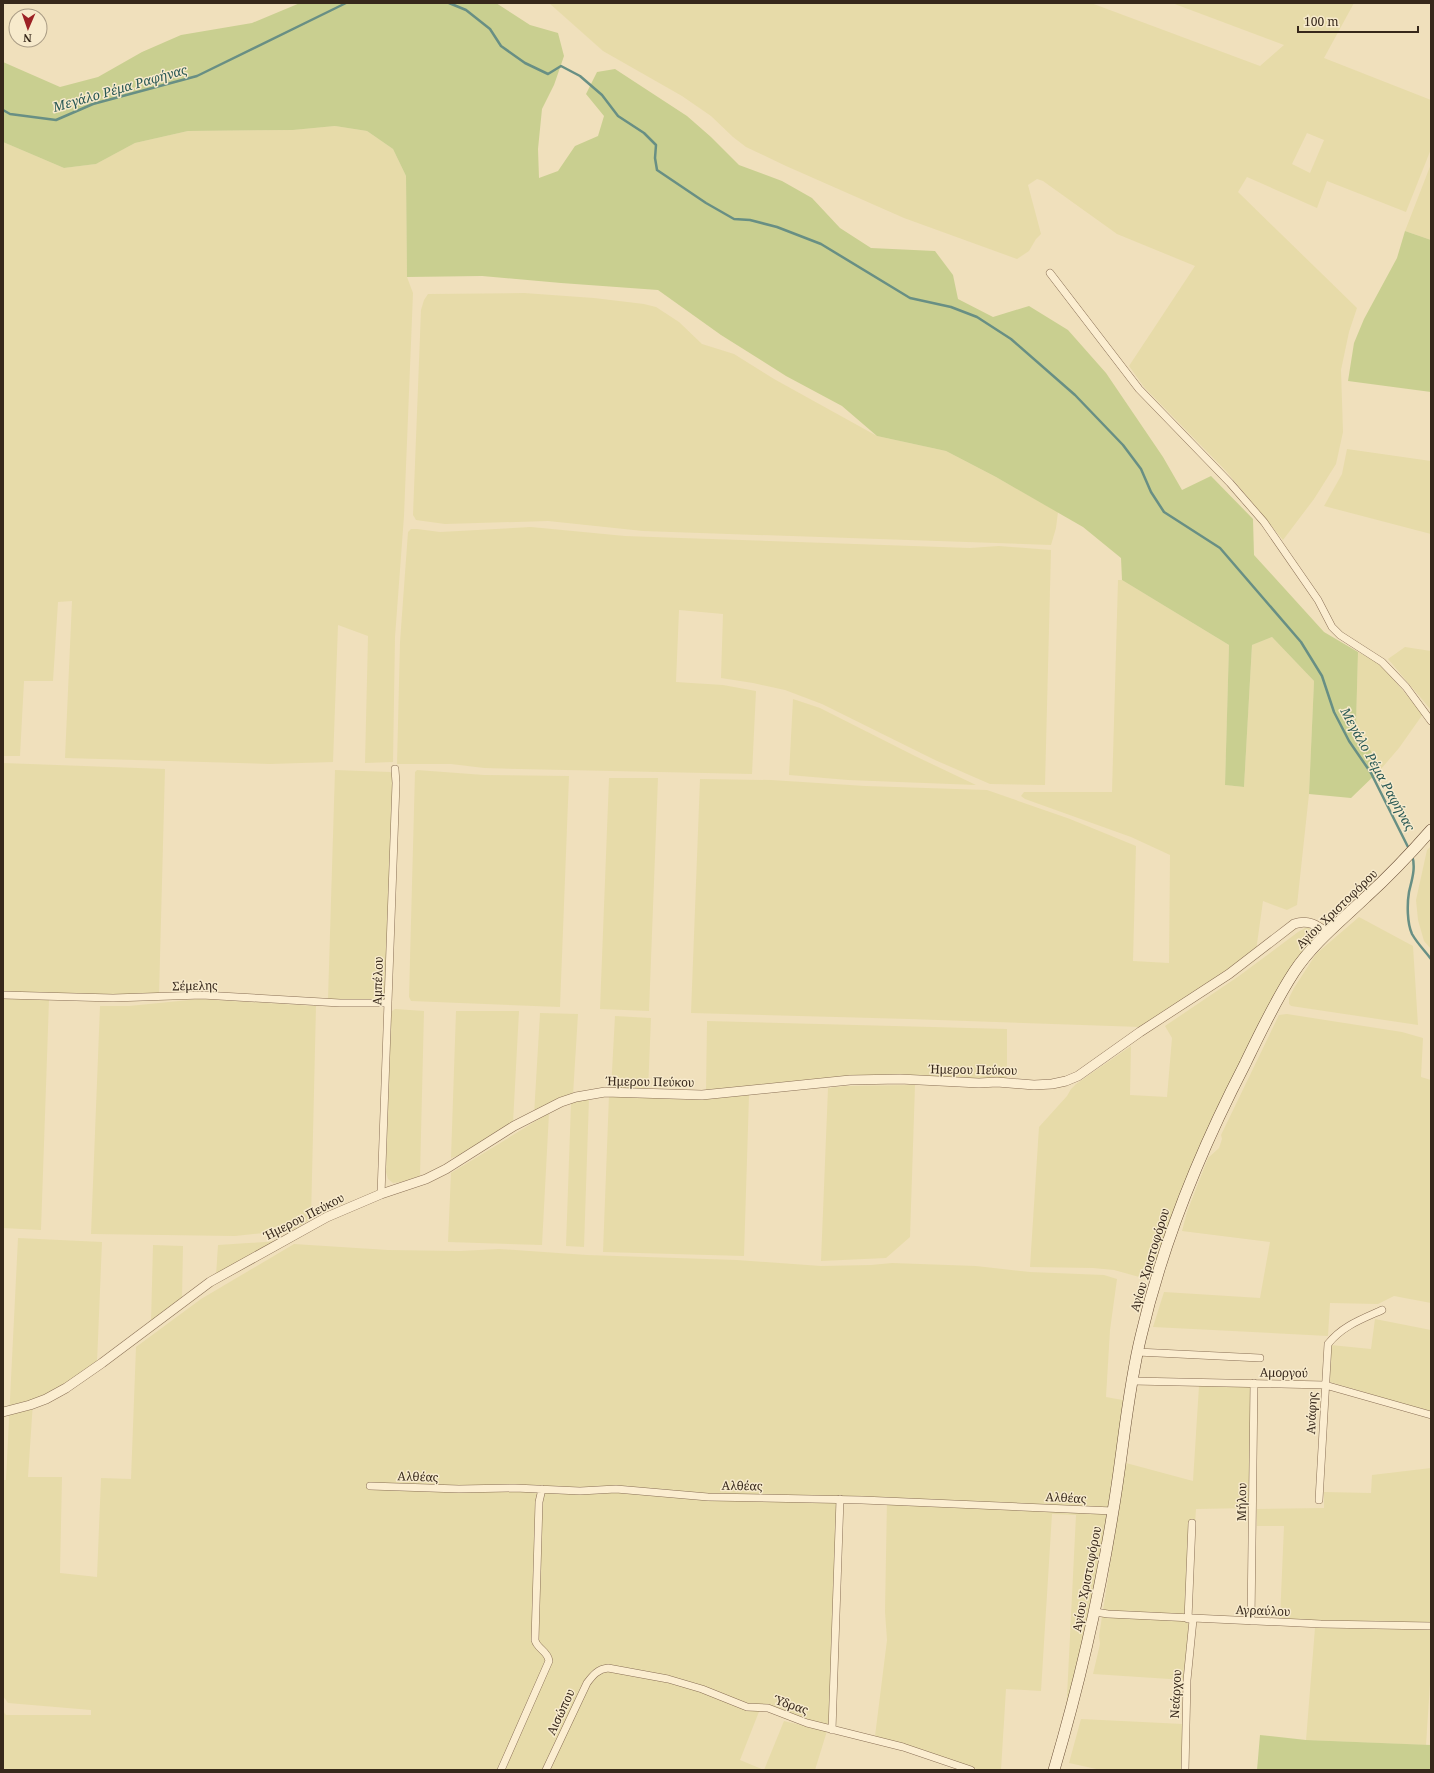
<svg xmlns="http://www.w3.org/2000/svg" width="1434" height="1773" viewBox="0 0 1434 1773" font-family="'Noto Serif',serif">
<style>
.farmland{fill:#e7dba9;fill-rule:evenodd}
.green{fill:#c9cf90}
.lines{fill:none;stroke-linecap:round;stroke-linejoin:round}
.stream{stroke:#688f84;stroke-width:2.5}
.minor-casing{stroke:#896f55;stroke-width:8}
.tertiary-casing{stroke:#896f55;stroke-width:10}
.secondary-casing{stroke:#6b5038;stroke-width:12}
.minor{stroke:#fbedd0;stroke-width:7}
.tertiary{stroke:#fbedd0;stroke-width:9}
.secondary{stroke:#fbedd0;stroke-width:11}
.labels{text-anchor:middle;stroke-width:3;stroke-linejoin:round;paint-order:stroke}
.street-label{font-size:12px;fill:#37281b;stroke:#f7eacc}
.water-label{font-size:13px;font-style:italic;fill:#295854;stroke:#f7eacc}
</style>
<rect width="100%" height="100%" fill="#f0e0bc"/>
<path class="farmland" d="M549,3H1091L1260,66L1284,45L1172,3H1354L1324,58L1431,100V149L1406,212L1327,181L1317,208L1247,177L1238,192L1357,308L1349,332L1341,370L1343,432L1336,464L1314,499L1283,540L1226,471L1144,387L1129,366L1195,266L1117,234L1043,181L1037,179L1028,185L1041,234L1036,239L1029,251L1017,259L904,218L786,166L746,147L733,137L711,116L682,96L603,51ZM1307,133L1324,140L1310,173L1292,164Z
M335,126L367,131L393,149L406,176L407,277L413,293L404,516L395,637L393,762L365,763L368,636L338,625L333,762L270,764L65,758L72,601L58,602L53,681H24L20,756H3V142L64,168L96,164L135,143L188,131L293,130Z
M1431,164V240L1405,231Z
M524,293L594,298L644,304L656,307L679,322L702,344L734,354L774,379L877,436L946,451L996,477L1058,512L1056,528L1051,545L643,531L548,521L445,524L416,520L413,515L421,310L424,300L428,294Z
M1347,449L1431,461V534L1324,506L1342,474Z
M531,527L625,536L681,538L970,548L999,546L1051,550L1045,785L990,784L935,760L822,704L785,690L753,683L721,678L723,614L679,610L676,682L723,685L756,691L752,774L518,769L484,768L451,764H397L400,642L408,532L411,529H417L440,532Z
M1118,580H1122L1229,645L1225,785L1244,787L1252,645L1272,637L1314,681L1309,794L1297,905L1287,910L1263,901L1256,951L1141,1027L909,1019L691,1013L700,779L771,780L865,786L987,790L1070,819L1136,846L1133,961L1169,963L1170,855L1131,837L1025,799L1021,796L1024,792H1112Z
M1405,647L1431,651V710L1388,659Z
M1358,652L1380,664L1423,714L1399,748L1381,769L1356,725Z
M793,699L820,708L915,756L976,785L848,780L789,775Z
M3,763L165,769L159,995L3,992Z
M335,770L390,772L394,774L386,1001L328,999Z
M417,770L484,775L569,776L560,1007L411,1001L409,997L415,772Z
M609,778H658L649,1011L600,1009Z
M1431,846V949L1424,941L1418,920L1416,900L1427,850Z
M1359,917L1413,946L1418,1025L1291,1006L1289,1004V998L1294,988L1316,954Z
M1310,927L1319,931L1320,935L1209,1133L1155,1279L1150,1280L1114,1270L1093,1268L1030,1267L1039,1127L1067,1096L1071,1089L1076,1084L1131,1046L1130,1095L1167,1097L1172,1038L1165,1026L1239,976L1298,932L1305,928Z
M3,999L49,1000L41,1230L3,1228Z
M199,999L316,1006L311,1219L293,1230L235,1236L91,1234L100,1006H129Z
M395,1009L424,1011L420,1176L401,1182L393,1183L388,1179L386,1172L391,1017L392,1011Z
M456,1011H519L513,1123L468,1153L451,1158Z
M540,1013L578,1014L573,1095L534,1115Z
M1287,1014L1402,1032L1423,1038L1421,1077L1431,1080V1303L1394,1296L1378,1304L1330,1303L1328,1336L1153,1327L1164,1292L1260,1298L1270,1242L1182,1231L1187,1212L1208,1158L1219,1148L1222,1139L1221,1135L1279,1015Z
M615,1016L651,1018L648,1091L611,1090Z
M707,1021L1007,1029V1079L851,1077L706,1092Z
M915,1085L910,1237L886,1258L821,1261L828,1088L845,1086Z
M609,1095L688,1100L749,1095L744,1256L603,1252Z
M589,1098L584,1247L566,1246L571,1103Z
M549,1113L542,1245L448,1242L451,1173Z
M18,1238L102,1242L97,1363L64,1386L33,1402L28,1477H62L60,1573L97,1577L101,1478L131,1479L136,1347L201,1299L294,1244L388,1250L460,1251L499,1249L587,1255L737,1260L821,1266L871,1265L892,1263L976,1266L1030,1272L1104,1275L1117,1279L1110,1330L1106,1397L1128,1401L1111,1517L1066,1717L1076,1515L1052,1514L1041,1691L1006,1689L1001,1770H980L875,1736L887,1640L885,1612L887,1499L838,1497L829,1727L762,1704L740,1760L764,1770H3V1711L6,1715H91V1710L8,1703L3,1696V1480H6Z
M279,1241L216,1276L218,1245Z
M153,1245L183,1246L182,1300L151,1323Z
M1375,1319L1431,1330V1412L1330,1382L1331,1345L1371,1349Z
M1199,1386H1252L1250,1508L1196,1509L1185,1680L1093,1674L1100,1644L1099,1636L1126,1463L1193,1481Z
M1431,1468V1623H1361L1280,1619L1284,1526H1257V1509L1324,1508V1492L1371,1493L1372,1475Z
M1315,1628L1431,1630V1668L1426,1745L1306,1740Z
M1081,1719L1183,1724L1182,1770H1101L1069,1763Z
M784,1721L827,1731L815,1770H764Z"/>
<path class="green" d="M300,3H496L530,25L558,33L564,56L554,85L542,109L538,149L539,178L558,171L575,146L598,136L604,116L586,94L597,72L615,69L687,116L711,137L739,165L782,181L812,198L840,228L871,248L935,251L953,275L958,299L993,317L1029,306L1068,330L1106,373L1163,457L1182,490L1211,476L1253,519L1254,555L1324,632L1358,652L1356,725L1381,769L1351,798L1309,794L1314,681L1272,637L1252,645L1244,787L1225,785L1229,645L1122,580L1121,558L1083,527L996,477L946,451L877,436L842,406L786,376L721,335L658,290L561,283L482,276L407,277L406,176L393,149L367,131L335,126L293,130L188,131L135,143L96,164L64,168L3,142V62L60,87L98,77L142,52L181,35L252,23Z
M1405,231L1431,240V392L1348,381L1354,343L1364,319L1397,258Z
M1260,1735L1306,1740L1431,1745V1770H1257Z"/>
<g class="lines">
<path class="stream" d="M449,3L466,10L490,29L501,46L525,63L548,74L561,66L580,76L602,95L618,116L644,133L656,145L655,158L657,170L706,203L734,219L750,220L777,227L821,244L910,298L951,307L977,317L1011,339L1075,395L1123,445L1141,469L1151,492L1164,512L1220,548L1301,642L1322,676L1334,712L1349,741L1371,773L1409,849
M3,110L10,114L56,120L93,104L197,76L346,3
M1412,855C1416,868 1412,879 1409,892C1407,904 1407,923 1412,934C1417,943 1425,951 1431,959"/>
<g class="minor-casing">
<path id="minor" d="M1050,273L1139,389L1230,483L1264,522L1318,600L1332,627L1340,635L1382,662L1406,687L1431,721
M3,995L113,998L202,995L340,1003H388
M381,1194L396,783L395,769
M1137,1352L1260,1358
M1133,1381L1325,1385L1431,1415
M370,1486L459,1489L515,1488L580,1491L616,1489L708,1497L862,1500L1113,1511
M1319,1500L1328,1344C1342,1326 1362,1319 1382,1310
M1095,1612L1108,1614L1321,1624L1431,1626
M1188,1619L1192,1523
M1251,1621L1254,1383
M832,1730L840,1499
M501,1770L549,1661C548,1651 537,1649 535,1640L539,1502L542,1489
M546,1770L587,1683C593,1675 598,1669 608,1668L668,1679L702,1689L747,1707L768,1708L807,1723L903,1747L971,1770
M1185,1770L1187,1680L1193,1620"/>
</g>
<g class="tertiary-casing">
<path id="tertiary" d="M3,1412L30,1405L46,1399L66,1388L102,1363L210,1282L327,1217L381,1194L426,1179L446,1169L514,1126L561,1102L576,1097L605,1092L702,1095L850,1080L900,1079L979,1083L997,1082L1034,1085L1052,1084L1066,1081L1078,1076L1140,1032L1229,974L1294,924C1308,919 1317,925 1327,933"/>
</g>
<g class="secondary-casing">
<path id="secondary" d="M1054,1770C1079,1685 1099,1599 1113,1511C1123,1453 1127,1393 1141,1336C1163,1241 1200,1151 1245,1064C1260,1033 1275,1001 1294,972C1313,943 1341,921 1366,897C1389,876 1410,854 1431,830"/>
</g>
<use href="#minor" class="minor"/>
<use href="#tertiary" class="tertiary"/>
<use href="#secondary" class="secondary"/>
</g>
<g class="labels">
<g class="street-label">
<text transform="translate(1337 909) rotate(-44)" y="4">Αγίου Χριστοφόρου</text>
<text transform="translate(378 981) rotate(-88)" y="4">Αμπέλου</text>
<text transform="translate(195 986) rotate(-1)" y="4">Σέμελης</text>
<text transform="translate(973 1070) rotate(1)" y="4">Ήμερου Πεύκου</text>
<text transform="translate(650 1082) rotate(1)" y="4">Ήμερου Πεύκου</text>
<text transform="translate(304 1217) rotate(-27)" y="4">Ήμερου Πεύκου</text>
<text transform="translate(1150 1260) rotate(-73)" y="4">Αγίου Χριστοφόρου</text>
<text transform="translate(1284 1373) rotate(1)" y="4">Αμοργού</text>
<text transform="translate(1312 1413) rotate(-87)" y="4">Ανάφης</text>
<text transform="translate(418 1477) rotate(2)" y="4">Αλθέας</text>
<text transform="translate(742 1486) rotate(1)" y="4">Αλθέας</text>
<text transform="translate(1066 1498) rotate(3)" y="4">Αλθέας</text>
<text transform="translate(1242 1502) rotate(-89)" y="4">Μήλου</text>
<text transform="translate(1087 1579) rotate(-79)" y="4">Αγίου Χριστοφόρου</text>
<text transform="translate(1263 1611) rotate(2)" y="4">Αγραύλου</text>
<text transform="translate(1176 1694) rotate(-87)" y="4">Νεάρχου</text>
<text transform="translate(791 1705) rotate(19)" y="4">Ύδρας</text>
<text transform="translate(561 1712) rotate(-65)" y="4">Αισώπου</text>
</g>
<g class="water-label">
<text transform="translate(120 88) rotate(-16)" y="5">Μεγάλο Ρέμα Ραφήνας</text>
<text transform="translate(1378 769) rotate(61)" y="5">Μεγάλο Ρέμα Ραφήνας</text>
</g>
</g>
<rect width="1434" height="1773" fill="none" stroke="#37281b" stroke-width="8"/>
<g transform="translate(28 28) rotate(182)"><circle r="19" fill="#f7eacc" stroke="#aa9c85"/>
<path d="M0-3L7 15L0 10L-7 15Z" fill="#9c2125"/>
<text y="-6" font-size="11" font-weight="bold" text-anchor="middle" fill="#37281b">N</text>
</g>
<path d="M1298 26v6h120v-6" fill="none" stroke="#37281b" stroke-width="2"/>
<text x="1304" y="26" font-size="12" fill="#37281b" stroke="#f7eacc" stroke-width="3" paint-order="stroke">100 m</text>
</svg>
